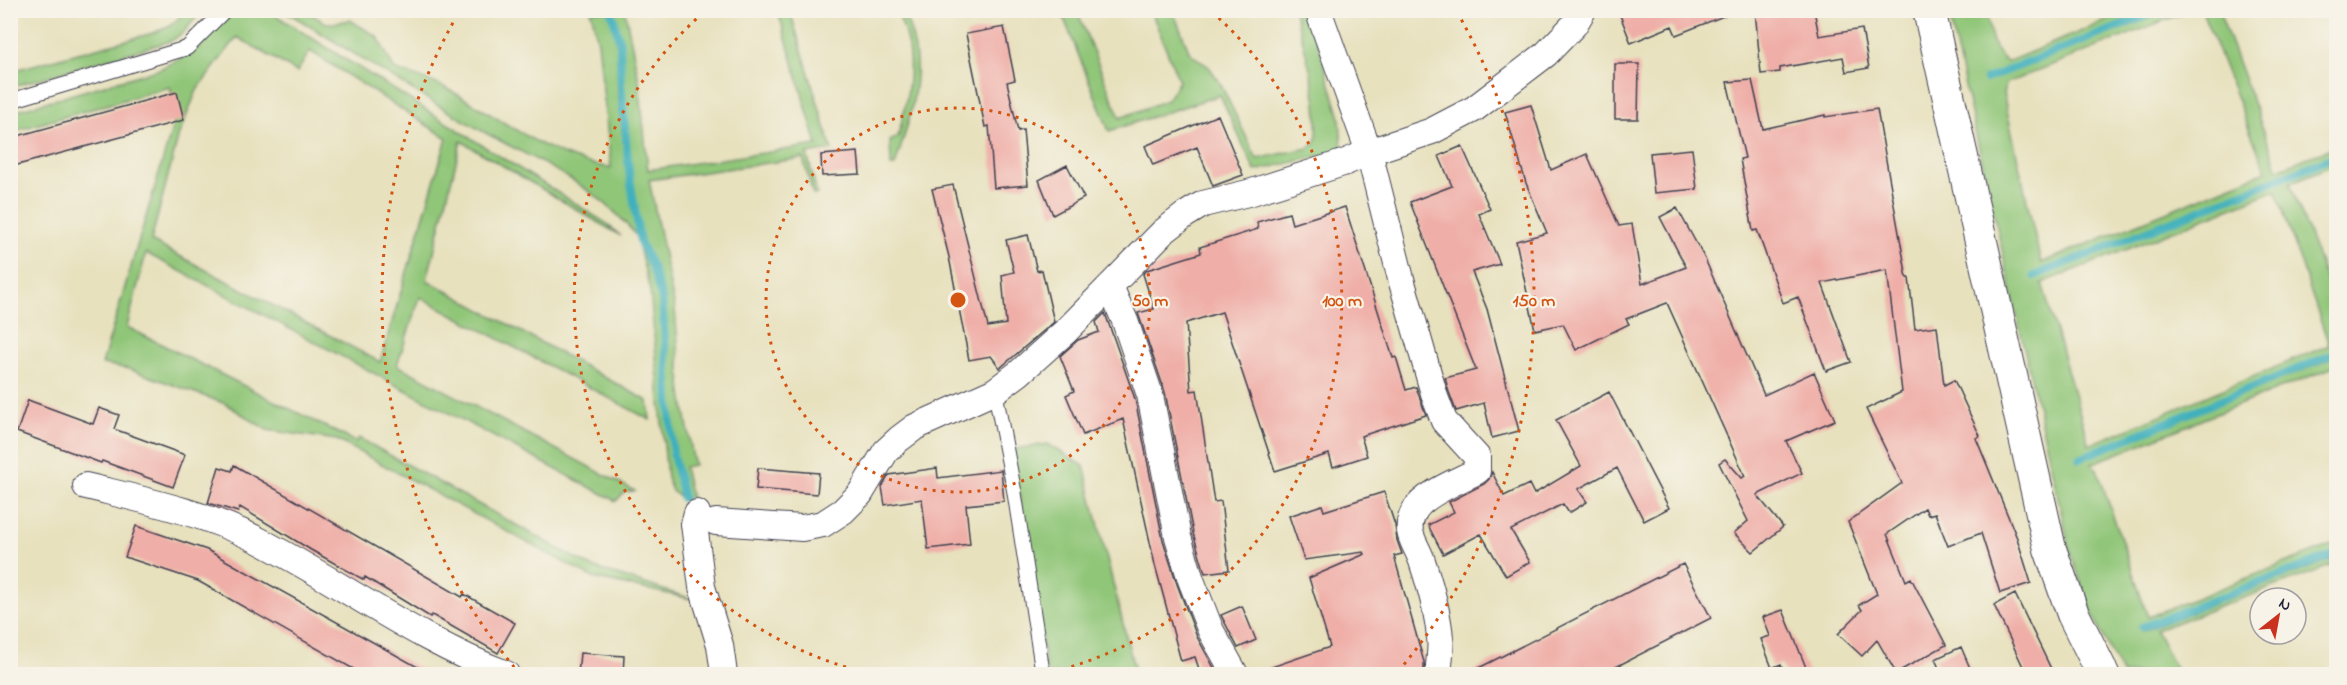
<svg xmlns="http://www.w3.org/2000/svg" width="2347" height="685" viewBox="0 0 2347 685" font-family="'Indie Flower',sans-serif">
<style>
.green{fill:#90c678;stroke:#59745a;stroke-width:1.5;fill-rule:evenodd}
.lines{fill:none;stroke-linecap:round;stroke-linejoin:round}
.stream{stroke:#40b0bc;stroke-width:8}
.building{fill:#efafa8}
.service-casing{stroke:#403f4f;stroke-width:16}
.minor-casing{stroke:#403f4f;stroke-width:28}
.tertiary-casing{stroke:#403f4f;stroke-width:34}
.service{stroke:#fff;stroke-width:14}
.minor{stroke:#fff;stroke-width:26}
.tertiary{stroke:#fff;stroke-width:32}
.ring{fill:none;stroke:#d45411;stroke-width:3;stroke-dasharray:3 6}
.centre{fill:#d45411;stroke:#f7f3e8;stroke-width:3}
.ring-label{font-size:18px;text-anchor:middle;font-weight:bold;fill:#d45411;stroke:#f7f3e8;stroke-width:4.5;stroke-linejoin:round;paint-order:stroke}
</style>
<rect width="100%" height="100%" fill="#f7f3e8"/>
<filter id="ink" filterUnits="userSpaceOnUse"><feTurbulence type="fractalNoise" baseFrequency=".0167" numOctaves="2"/><feDisplacementMap in="SourceGraphic" scale="12" xChannelSelector="R" yChannelSelector="G"/><feConvolveMatrix kernelMatrix="1 2 1 2 8 2 1 2 1" color-interpolation-filters="sRGB"/></filter>
<filter id="wash" filterUnits="userSpaceOnUse"><feTurbulence type="fractalNoise" baseFrequency=".008" numOctaves="4" result="noise"/><feDisplacementMap in="SourceGraphic" scale="24" xChannelSelector="R" yChannelSelector="G"/><feGaussianBlur stdDeviation="1.35" result="paint"/><feColorMatrix in="noise" values="0 0 0 0 0 0 0 0 0 0 0 0 0 0 0 0 0 1.4 0 .05"/><feComposite in="paint" operator="in"/></filter>
<g filter="url(#wash)">
<rect width="100%" height="100%" fill="#e7e1be"/>
<path class="green" d="M187,10L202,11L184,32L171,41L11,87V71L153,33L170,26Z
M233,11H269L606,223L621,236L461,141L427,280L648,401L650,420L420,297L397,365L635,491L625,492L616,501L146,253L127,327L356,442L359,438L592,567L692,599L593,578L337,440L267,430L226,404L129,369L102,364L176,116L170,87L11,132V112L160,69L197,49ZM237,37L297,72L310,51L447,138L380,362L151,241L179,134L197,90Z
M285,11H306L328,24L350,20L378,37L394,69C411,75 430,80 446,88C500,117 549,159 611,168L598,42L591,11H608C621,38 616,62 618,91C623,141 628,189 637,237C599,186 538,162 484,132C416,94 351,51 285,11Z
M612,11H625L639,81L648,170L817,145L778,11H790L832,150L807,154L817,194L813,195L803,158L649,180L675,309L682,393L694,465L684,467L691,497L685,498L675,454L664,299L654,266L642,241L631,171L623,83L622,43Z
M896,11H902C930,62 911,114 895,166H891L890,141L898,137C909,93 918,53 896,11Z
M1061,11H1077L1120,118L1167,100L1179,81L1151,11H1173L1190,53L1209,67L1219,81L1257,159L1308,148L1316,143C1322,104 1305,48 1294,11H1308L1340,118L1342,151L1255,171L1220,95L1109,131Z
M1948,11H1986C1990,28 1991,51 2007,62L2130,11H2158L1983,78L1985,82L2168,11H2188L2007,83L2003,93L2041,263L2266,171L2202,11H2219L2278,169L2336,146V153L2032,275L2033,278L2336,158V164L2290,183L2336,307V350L2077,457L2078,461L2336,357V366L2091,464L2097,469L2148,617L2336,543V552L2139,626L2142,631L2336,558V564L2156,630L2178,674H2122L2094,618L2071,555ZM2276,190L2329,345L2089,445L2042,283Z
M638,243L650,270L660,300L671,457L681,498L672,491L667,478L650,291Z
M1048,444L1084,466L1133,664L1137,674H1047L1013,455L1015,449Z"/>
<g class="lines">
<path class="stream" d="M611,10L620,43L621,83L629,171L640,242L652,267L662,299L673,454L683,498
M1986,79L2161,10
M2034,276L2336,156
M2080,458L2336,353
M2142,627L2336,554"/>
</g>
<g id="blocks">
<path class="building" d="M1618,10H1735L1736,11L1676,35L1672,26L1631,43Z
M1755,10H1814L1819,36L1862,29L1869,68L1846,72L1843,57L1780,68V72L1761,74Z
M1004,27L1015,80L1007,82L1018,131L1023,130L1028,185L994,188L989,126L985,127L966,34Z
M1615,64H1639L1638,119H1615Z
M1752,80L1763,129L1825,115V117L1877,109L1907,278H1909L1915,329L1937,326L1944,385L1954,380L1980,436L1976,438L2017,538L2031,583L2000,593L1981,533L1948,546L1935,513L1928,515L1925,508L1887,534L1906,581L1911,578L1946,645L1896,673L1877,640L1862,656L1838,634L1862,610L1859,605L1877,594L1848,522L1902,483L1866,409L1902,392L1887,270L1822,283L1851,362L1826,371L1798,297L1783,303L1757,230L1753,231L1740,159L1745,158L1727,82Z
M177,92L184,120L10,167V138Z
M1531,105L1551,170L1587,154L1619,226L1632,224L1642,284L1686,267L1660,217L1677,208L1705,259L1764,395L1814,372L1835,420L1786,441L1802,473L1757,495L1783,527L1753,552L1734,533L1748,521L1719,463L1725,459L1742,478L1745,476L1667,303L1626,319L1629,324L1576,350L1563,324L1535,330L1516,241L1547,233L1526,183L1505,112Z
M1218,115L1243,175L1213,186L1197,147L1153,165L1145,146Z
M1462,146L1490,209L1479,214L1500,264L1472,272L1487,309L1519,431L1492,438L1484,403L1456,411L1449,392L1445,378L1476,370L1410,202L1452,186L1439,156Z
M1692,149L1697,189L1654,193L1650,153Z
M858,152L860,174L822,176L821,155Z
M1067,165L1084,198L1053,215L1039,180Z
M953,185L988,327L1006,324L1002,275L1014,272L1006,240L1028,235L1037,271L1042,270L1054,322L1000,368L991,356L969,360L949,257L932,189Z
M1345,207L1393,358L1396,357L1406,390L1416,387L1426,415L1361,436L1367,456L1333,467L1329,454L1275,471L1222,312L1186,323L1191,391L1197,390L1214,502L1221,501L1229,570L1205,573L1193,533L1165,392L1138,313L1154,309L1143,274L1147,270L1201,253L1200,247L1258,229L1257,222L1289,213L1292,224Z
M1105,313L1135,399L1163,540L1177,584L1197,637L1218,675H1201L1195,657L1181,661L1155,565L1123,419L1083,435L1066,395L1074,391L1060,356L1078,340L1099,332L1096,322Z
M1609,392L1669,508L1644,521L1617,468L1578,489L1587,502L1569,513L1563,504L1511,530L1530,562L1506,576L1481,534L1443,554L1428,525L1454,512L1449,502L1484,484L1489,479L1492,472L1504,496L1529,484L1534,494L1581,466L1556,420Z
M28,400L93,424L99,408L119,415L114,429L185,455L173,487L102,461L101,463L17,432Z
M234,465L462,597L464,594L515,623L498,653L432,615L430,617L365,577L364,580L311,550L240,507L238,512L208,503L219,467L232,471Z
M758,468L819,473L817,494L756,489Z
M937,468L938,478L1001,470L1004,501L966,505L970,544L928,549L922,499L885,505L882,487L889,475Z
M1384,492L1395,525L1397,540L1402,554L1394,556L1424,662V675H1261L1260,671L1330,647L1309,578L1365,554L1364,552L1304,560L1289,516L1322,505L1324,511Z
M136,526L207,550L432,675H364L198,581L125,557Z
M1683,564L1711,618L1600,675H1465Z
M2015,594L2054,675H2027L1994,605Z
M1242,606L1256,640L1238,648L1221,615Z
M1783,610L1809,675H1785L1781,664L1772,668L1761,639L1770,636L1763,617Z
M1961,647L1973,675H1942L1935,659Z
M580,653L624,656L623,675H578Z"/>
</g>
</g>
<g filter="url(#ink)">
<use href="#blocks" fill-opacity="0" stroke="#403f4f" stroke-width="1.5"/>
<g class="lines">
<g class="service-casing">
<path id="service" d="M10,101L187,48L225,10
M995,391L1014,490L1043,674"/>
</g>
<g class="minor-casing">
<path id="minor" d="M1318,10L1369,152L1401,279L1435,397L1444,421L1477,457V471C1460,480 1424,494 1415,510C1402,531 1416,543 1422,561C1430,585 1438,613 1440,638C1442,650 1438,662 1439,674
M1110,286L1125,321L1150,395L1178,537L1191,580L1211,631L1235,674
M86,486C143,500 202,512 256,539C340,582 417,640 506,674
M697,513L694,524L702,587L720,645L724,674
M716,522L802,528L823,524L843,511L860,494L886,451L899,439L915,427L995,391L1019,373L1067,330L1163,232L1185,215L1203,204L1252,192L1346,162L1369,152L1432,131L1474,109L1546,54L1574,25L1583,10"/>
</g>
<g class="tertiary-casing">
<path id="tertiary" d="M1929,10L2050,549L2073,614L2103,674"/>
</g>
<use href="#service" class="service"/>
<use href="#minor" class="minor"/>
<use href="#tertiary" class="tertiary"/>
</g>
</g>
<g class="ring">
<circle cx="958" cy="300" r="192"/>
<path d="M872 674A384 384 0 0 1 704 12M1212 12A384 384 0 0 1 1044 674"/>
<path d="M520 674A576 576 0 0 1 459 12M1457 12A576 576 0 0 1 1396 674"/>
</g>
<circle cx="958" cy="300" r="9" class="centre"/>
<g class="ring-label">
<text x="1150" y="306">50 m</text>
<text x="1342" y="306">100 m</text>
<text x="1534" y="306">150 m</text>
</g>
<rect width="2347" height="685" fill="none" stroke="#f7f3e8" stroke-width="36"/>
<g transform="translate(2278 616) rotate(31)"><circle r="28" fill="#f7f3e8" stroke="#a29fa3" stroke-width="1.5"/>
<path d="M0-4.5L10 22L0 15L-10 22Z" fill="#c8321e"/>
<text y="-9" font-size="16" font-weight="bold" text-anchor="middle" fill="#22223b">N</text>
</g>
</svg>
